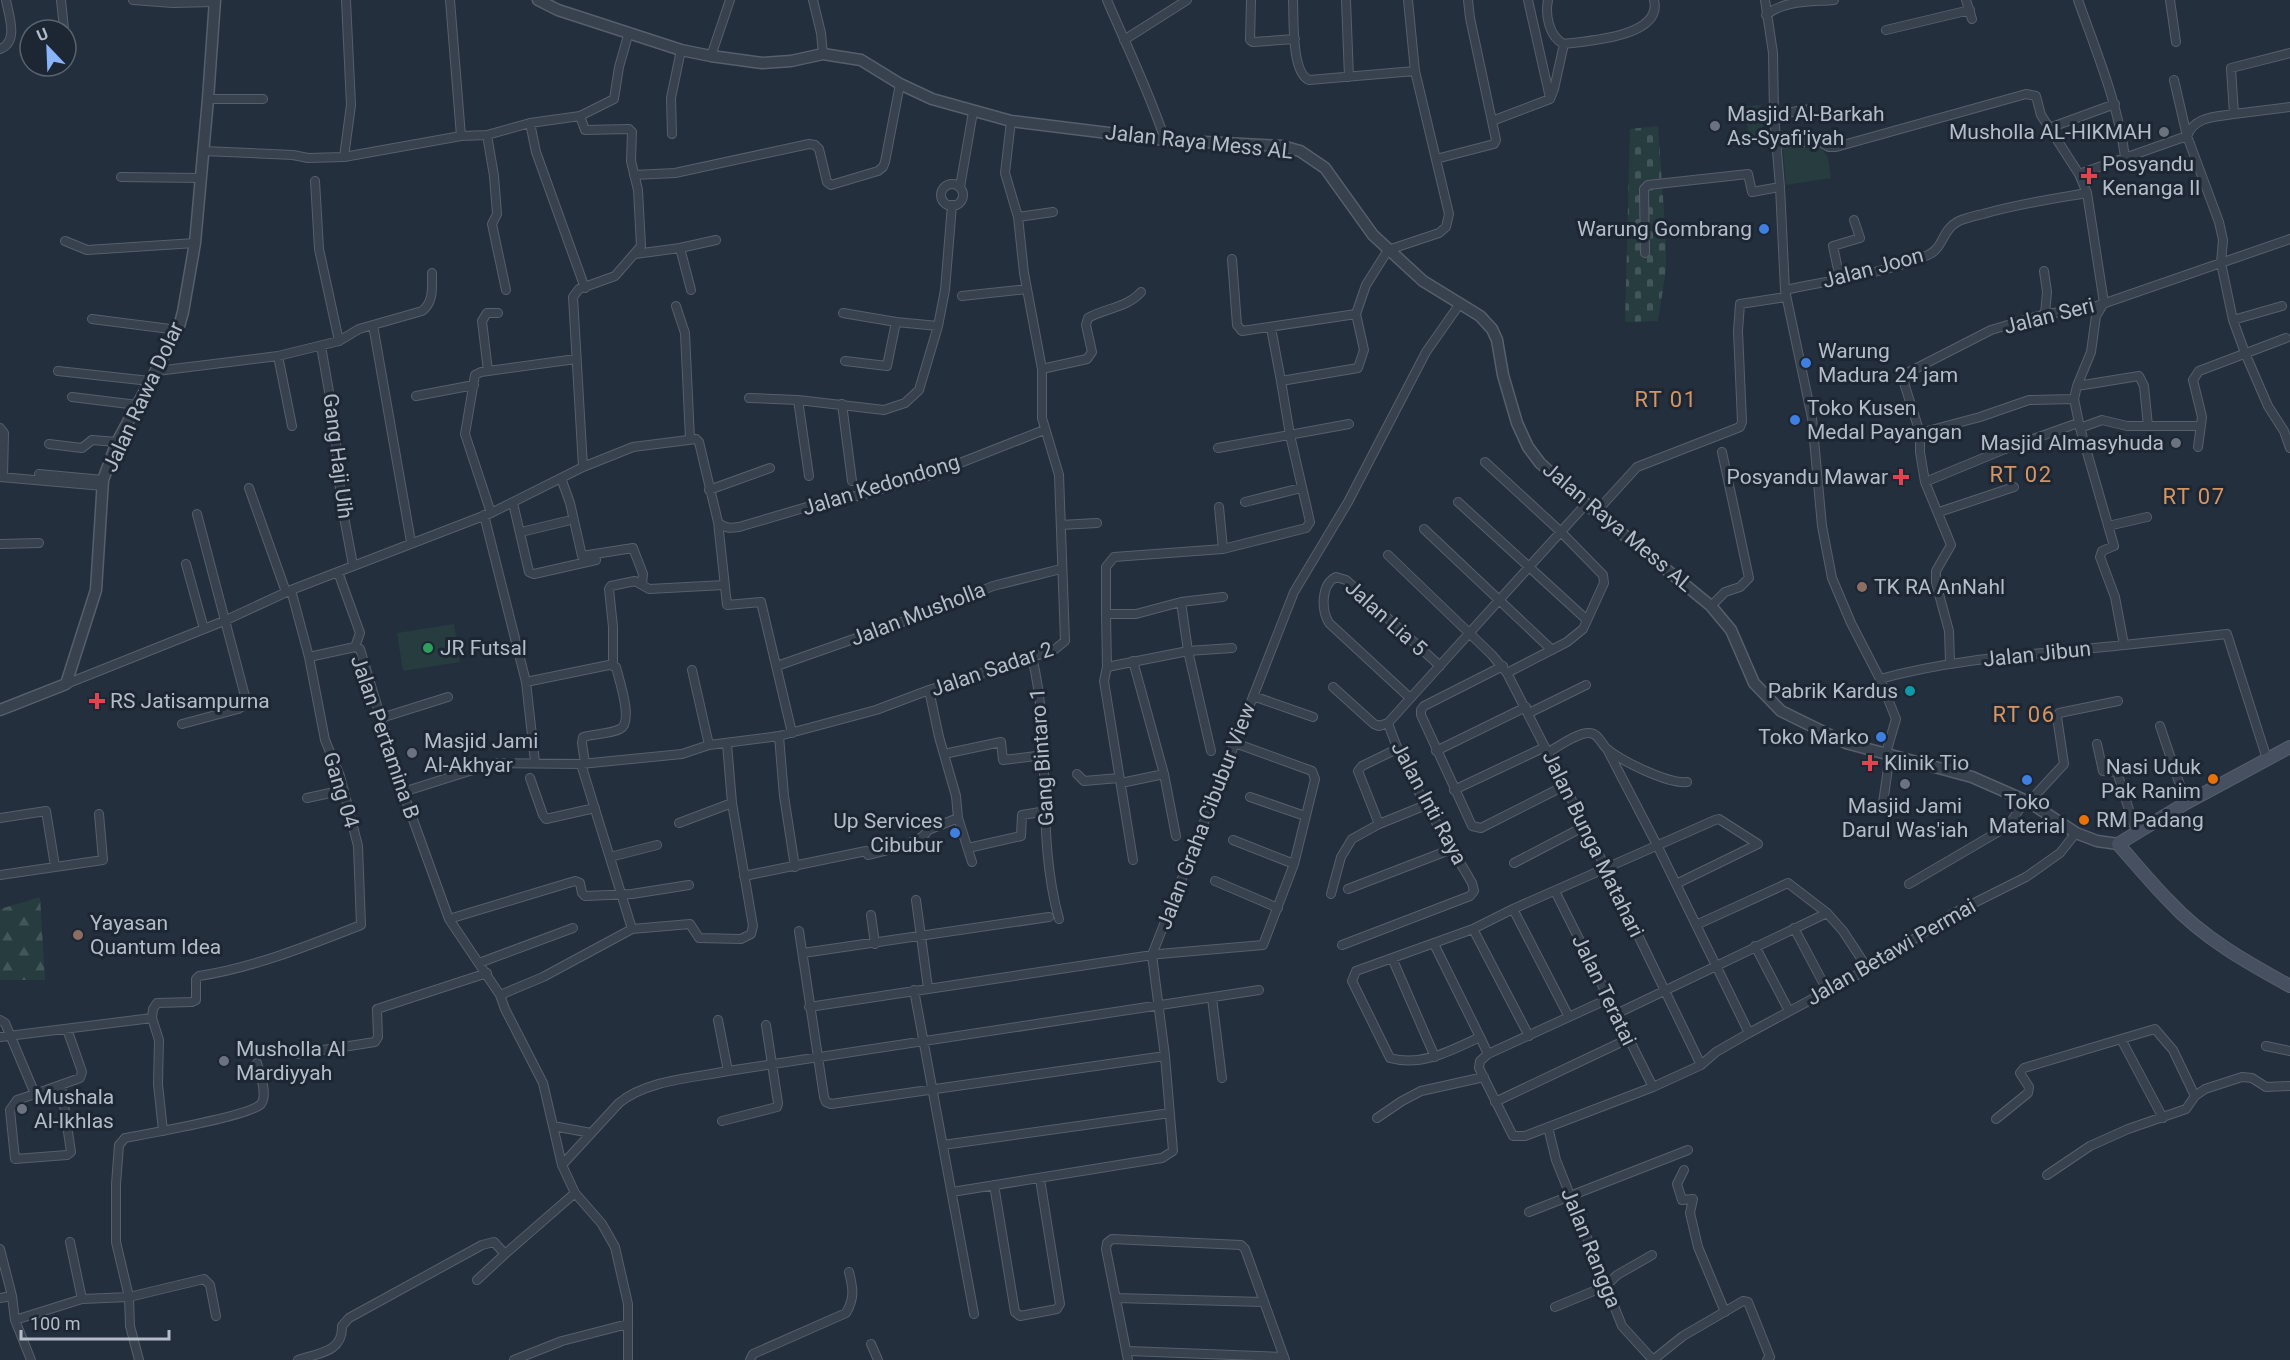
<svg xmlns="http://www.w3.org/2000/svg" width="2290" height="1360" viewBox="0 0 2290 1360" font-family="Roboto,sans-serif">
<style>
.forest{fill:url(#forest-firs)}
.cemetery{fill:url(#cemetery-stones)}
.garden{fill:#263c3f}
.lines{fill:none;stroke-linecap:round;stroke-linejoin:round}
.minor-casing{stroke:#565f6c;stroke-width:10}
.tertiary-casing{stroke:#565f6c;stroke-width:13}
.secondary-casing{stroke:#565f6c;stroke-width:14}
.minor{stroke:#38414e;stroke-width:8}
.tertiary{stroke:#38414e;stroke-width:10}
.secondary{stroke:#465061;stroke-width:12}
.worship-dot{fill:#6b7280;stroke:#1d2633;stroke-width:2}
.health-dot{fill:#e0444e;stroke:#1d2633;stroke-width:2}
.shop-dot{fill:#3f7fe0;stroke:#1d2633;stroke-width:2}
.education-dot{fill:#8d6e63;stroke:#1d2633;stroke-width:2}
.leisure-dot{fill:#2e9e5b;stroke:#1d2633;stroke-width:2}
.culture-dot{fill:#0f9aa8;stroke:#1d2633;stroke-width:2}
.food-dot{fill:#e8710a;stroke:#1d2633;stroke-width:2}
.labels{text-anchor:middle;stroke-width:6;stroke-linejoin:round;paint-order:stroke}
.poi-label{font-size:21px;fill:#b4bcc9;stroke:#1d2633;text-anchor:start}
.street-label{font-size:21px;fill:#b4bcc9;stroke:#1d2633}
.neighbourhood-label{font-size:22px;letter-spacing:1.5px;fill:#d59563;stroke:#1d2633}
</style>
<defs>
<pattern id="forest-firs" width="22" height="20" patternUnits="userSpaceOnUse" patternTransform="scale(1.5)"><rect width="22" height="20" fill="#263c3f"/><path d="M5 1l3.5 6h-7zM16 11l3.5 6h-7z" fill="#435659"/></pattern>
<pattern id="cemetery-stones" width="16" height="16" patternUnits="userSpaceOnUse" patternTransform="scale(1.5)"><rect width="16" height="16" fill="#263c3f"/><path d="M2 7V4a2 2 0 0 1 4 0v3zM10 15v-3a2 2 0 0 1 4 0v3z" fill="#435659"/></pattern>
</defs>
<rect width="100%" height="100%" fill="#242f3e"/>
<path class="forest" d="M40,897L45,980H0V909Z"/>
<path class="cemetery" d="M1658,126L1666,240V269L1658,321L1625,322L1630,129Z"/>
<path class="garden" d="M1761,105L1764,136L1748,137L1746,106Z
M1819,145L1828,157L1831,178L1786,185L1783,149Z
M454,624L460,662L403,671L397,633Z"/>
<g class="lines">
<g class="minor-casing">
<path id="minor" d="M61,0L64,29
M133,0L173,3L214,2
M450,0L461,136
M813,0L821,33L823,54
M1107,0C1127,47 1149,91 1165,140
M1251,0L1250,40L1253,42L1295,39
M1293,0C1294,19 1291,72 1309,80L1415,71
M1346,0L1349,77
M1528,0L1550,98
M1548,0C1545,15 1549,37 1564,44C1587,41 1663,37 1654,0
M1765,0L1773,53L1774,115L1780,187L1785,290L1812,418L1822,526L1832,578L1851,623L1880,679L1896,719L1886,753
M1966,0L1972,19
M2078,0C2096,51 2118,103 2125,157
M2170,0L2176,42
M1766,15C1784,0 1811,2 1834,0
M1886,30L1970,10
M1124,40L1187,0
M0,49C19,42 9,16 6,0
M711,56L730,0
M2174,80L2187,136L2219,222L2223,240L2221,263L2233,320L2245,353L2268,406L2284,431L2290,448
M208,99H263
M2234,114L2290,107
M1774,115L1810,109
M580,116L585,130L629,129L632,132L631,161L638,190L641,246L615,276L579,289L573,297L583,467
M1492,121L1550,99L1554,89L1564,44
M530,123L536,152L585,288
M2049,128L2115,104
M672,134L671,98L681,50
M487,135L494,176L497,214L492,224L506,290
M1776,144L1818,141L1829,147H1836L2026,94L2036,96L2041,115L2079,174
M203,151L293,155L308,158L344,157L461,136L487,135L530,123L580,116L614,99L619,67L629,32
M344,157L351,105L346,0
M1436,159L1494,144L1496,140L1470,18L1468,0
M634,175L675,173L809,144L815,145L819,149L827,182L831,185L878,171L883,167L885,162L900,84
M121,177L201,178
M315,181L319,249L339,341
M941 195a11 11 0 1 1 22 0a11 11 0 1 1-22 0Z
M960,187L973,112
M1018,217L1053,212
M65,241L87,250L195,243
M680,248L691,290
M1645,253L1644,189L1648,185L1748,174L1752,192L1780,187
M635,254L680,248L716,240
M1232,259L1237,325L1242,331L1356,314
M2044,271L2047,292L2045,314
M1840,279L1833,246L1860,238L1854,220
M1785,290C1832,280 1883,274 1928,255C1943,249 1942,230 1957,222C1965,218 1975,216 1983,214C2017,204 2052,199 2087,193
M962,296L1027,289
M676,306L685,333L690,439
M843,313L896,322L938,326
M92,319L178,330
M2233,320L2282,306
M373,325L411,542
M1271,328L1281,381
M321,346L334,420L341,501L353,565
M278,356L292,426
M845,361L887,366L896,322
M1042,369L1087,359L1092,352L1086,325L1088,318C1105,308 1127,308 1141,292
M58,371L150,381
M157,371L278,356L339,341L359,329L422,311C434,302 432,287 432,273
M488,371L482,321L487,313H498
M2077,386L2139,376L2144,386L2148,426
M416,396L474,385
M72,397L137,405
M749,398L798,400
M842,404L852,481
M0,428L4,433L3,477
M2080,428L2102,420L2127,426H2201
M1920,433L1980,417L2029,400L2074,399
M49,444L82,448L92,440L117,442
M2198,447L2202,417L2193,380L2199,371L2286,338
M1218,448L1349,424
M1485,462L1561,532L1603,575L1604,583L1583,629L1567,642L1507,673
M39,474L103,480
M809,476L798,400L884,410L905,403L919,390L938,326L945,290L952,205
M0,477L103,486
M561,478L570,503L582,556L633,548L643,574L642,584
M1925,482L2005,449L2078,423
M249,488L286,592
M709,490L770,468
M1245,502L1301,488
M1458,502L1587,620
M513,503L529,572L534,574L596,560
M1219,507L1223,549
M1596,512L1637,467L1740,427L1742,422L1738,331L1740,304L1786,297
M1939,512L2014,487
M491,513L465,434L475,375L481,372L576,359
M484,515L526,682L535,762
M718,522C724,529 731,528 739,527L817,504L861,495L927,476L1044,430
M1061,525L1097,523
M2108,526L2147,517
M1424,529L1552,650
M521,532L567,521
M0,544L39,543
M1388,555L1492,655L1507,673L1585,826L1701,1065
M186,564L204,629
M338,572L360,633L355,647
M291,590L309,657L355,647L360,649L403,792L449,919L500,995L505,1009L543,1083L562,1165L575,1193L602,1224L615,1247L628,1304V1360
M1181,602L1223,597
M1711,606L1725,592L1740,587L1749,578L1722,452
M1106,614L1107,667
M1032,657C1053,743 1035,834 1059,919
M1133,661L1164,774L1176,836
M1950,663L1949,631L1936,583V571L1951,545L1925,482L1920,452V433L1904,383L1907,373L1991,330L2045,314L2088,309L2290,239
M613,665V627L609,589L611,586L635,581L649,589L724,585
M777,666L936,610L993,586L1061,569
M1503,666L1424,706L1421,710V715L1472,826L1481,828L1564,786
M692,670L709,745
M1880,679C1959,657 2043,654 2124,645
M526,682L609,665L616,667C619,680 634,722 620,729C610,734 594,734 583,737L582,743L585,763
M66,684L224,621L291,590L491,513L583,467L633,447L696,439L699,442L718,522L727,605L761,602L792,733
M1333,687L1374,724L1379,726L1388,723
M929,690L939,737L956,796L958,818L972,862
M1253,696L1313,717
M1409,697L1329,623C1321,610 1321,584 1336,577L1346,580L1440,666
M1529,713L1586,685
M381,718L448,697
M182,724L238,709L244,705L246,700L197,514
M2160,726L2186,803
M779,736L784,796L795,867
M2097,744L2103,771L2117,772L2136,832
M1397,749L1362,766L1358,771L1379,824L1426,805
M1607,749L1657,845L1749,1033
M1211,751L1188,651L1232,648
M1436,751L1526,707
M1547,753C1558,747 1576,733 1589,733C1598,733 1601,743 1606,748C1621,761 1668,784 1687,782
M944,754L1001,742L1003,760L1044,755
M2267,759L2227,634L2124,645L2115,597L2100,557L2102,551L2114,546L2080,428L2074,399L2077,386L2091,352L2096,316L2104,303L2087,193L2079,174L2187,136C2195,116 2215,117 2234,114L2231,68L2290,53
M581,764L632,929
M1077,774L1084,781L1119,778
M530,778L543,815L546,819L595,808
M1121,783L1164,774
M1454,790L1545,747
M403,792L495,763L581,764L682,754L709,745L779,736L876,710L929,690L1054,650L1065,641L1059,475L1042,418V369L1024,273L1018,217L1005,173L1011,121
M1250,797L1305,816
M307,798L344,790
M2029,802L2064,764L2057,717L2059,713L2118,701
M1883,803L1890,754
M0,818L46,811L55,866
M679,823L732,803L727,744
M1233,840L1294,864
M968,848L1021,836L1022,815L1046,811
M610,857L657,845
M1133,860L1104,681L1107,667L1188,651L1181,602L1136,614H1106V567L1114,557L1223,549L1306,528L1310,522L1290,435L1281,381L1358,368L1364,350L1356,314L1366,285L1388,250L1439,233L1446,227L1449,214L1415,71L1408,0
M1514,863L1585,826
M0,875L103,860L99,814
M744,876L866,851L868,855C882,851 922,844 928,830L958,818
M1215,881L1278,908
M1909,884L2008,826L2025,801
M1348,889L1452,849
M1555,891L1653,1087
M1331,894L1341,857L1352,839L1379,824
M916,900L928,988
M1513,909L1569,1017
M1827,913L1843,931L1868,969
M871,915L875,944
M449,919L575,881L580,883L582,893L585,896L632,894L689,885
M1794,928L1827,990
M1473,929L1356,971L1352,981L1390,1058C1422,1067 1452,1050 1480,1037L1488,1054
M799,931L824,1097L826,1102L831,1104L1165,1056
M1434,944L1480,1037
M1342,945L1470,896L1474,891L1472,883C1442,831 1407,780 1388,723L1586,504
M1755,946L1789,1011
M803,953L1049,917
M1392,958L1435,1057
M479,963L573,928
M914,990L974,1314
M500,995L543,977L632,929L690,924L699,938L741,939L751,934L753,926L732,803
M1212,998L1222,1078
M1608,999L1488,1054L1480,1061L1479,1068L1513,1136H1525L1653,1087L1701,1065L1716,1052L1749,1033L1868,969L1954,913L2026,877L2060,853L2076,833
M809,1007L1159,954L1263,945L1294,864L1315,779L1312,771L1235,743
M1616,1014L1827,913L1788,883L1696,925
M152,1018L153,1009L157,1003L192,1002L196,1000V979L199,976C256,967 307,946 361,925L358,846L340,776L325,740L309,657
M0,1020L5,1023L35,1094L17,1100L10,1110L15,1159L67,1155L71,1152L61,1085
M718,1020L728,1071
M1529,1036L1473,929L1513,909L1715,820L1719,819L1758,844L1676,884
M0,1037L152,1018L159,1040L158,1084L163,1131
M2266,1046L2290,1051
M297,1054L375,1042L378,1037L377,1009L487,973
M35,1094L80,1078L82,1072L80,1066L67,1029
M1495,1102L1628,1039
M1377,1118L1402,1101L1421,1091L1484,1077
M2163,1118L2121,1039L2155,1029L2173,1050L2195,1096
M1996,1119L2028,1093L2029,1087L2020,1073L2024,1068L2121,1039
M722,1121L777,1107L778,1103L766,1025
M553,1126L591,1133
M1548,1127L1556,1160L1622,1326L1653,1360
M943,1145L1170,1113
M562,1165L619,1103C647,1080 693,1078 728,1071L1259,990
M1684,1170L1677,1184L1682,1200L1693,1199L1690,1213L1698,1247L1725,1312
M2047,1175L2090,1146L2128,1129L2186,1109L2195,1096L2205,1089L2242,1077L2252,1078L2266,1087L2290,1086
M994,1185L1015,1312L1020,1316L1057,1309L1060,1304L1040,1179
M952,1192L1162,1158L1173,1151L1165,1056L1152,955L1294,592L1348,502L1426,352L1459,305
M1529,1212L1688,1150
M70,1242L82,1299
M0,1249L12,1296L15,1320L31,1360
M477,1280L505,1254
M0,1298L12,1296
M1116,1298L1263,1302
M1555,1307L1606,1286L1617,1275L1652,1255
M15,1320L82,1299L129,1297L204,1279L210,1285L216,1316
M871,1344L878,1360
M1128,1351L1284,1357
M139,1360L130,1326L129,1297L116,1242V1184L119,1145L125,1138C146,1134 250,1116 261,1104C268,1095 260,1073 257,1063
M298,1360C319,1353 343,1352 342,1326L349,1318L482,1245L494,1242L505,1254L575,1193
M514,1360L562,1341L628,1324
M750,1360L753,1354L846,1313C855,1298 853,1288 849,1272
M1128,1360L1106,1249L1107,1243L1112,1239L1241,1245L1245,1249L1285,1360
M1653,1360L1683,1336L1743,1301L1748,1302L1770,1357L1767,1360"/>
</g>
<g class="tertiary-casing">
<path id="tertiary" d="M538,0L558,10L681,50L711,56L762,63L791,61L823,54L861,60L900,84L932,99L1011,121L1165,140L1282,146L1300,151L1325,168L1373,235L1423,281L1480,316L1492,329L1497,340L1503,375L1517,423L1528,447L1540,463L1586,504L1711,606L1731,630L1754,683L1781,711L1846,743L1972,777L2029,802L2076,833L2097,841L2118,844
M0,710L66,684L96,590L103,480L117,442L178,330L183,312L195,243L208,99L215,0"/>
</g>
<g class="secondary-casing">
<path id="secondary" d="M2290,747L2186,803L2118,844C2135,863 2152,884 2170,902C2203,938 2248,963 2290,986"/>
</g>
<use href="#minor" class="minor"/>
<use href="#tertiary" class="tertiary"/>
<use href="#secondary" class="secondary"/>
</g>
<g class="worship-dot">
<circle cx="1715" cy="126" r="6"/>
<circle cx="2164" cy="132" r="6"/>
<circle cx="2176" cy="443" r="6"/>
<circle cx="412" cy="753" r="6"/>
<circle cx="1905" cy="784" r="6"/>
<circle cx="224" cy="1061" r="6"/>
<circle cx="22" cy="1109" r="6"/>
</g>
<g class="health-dot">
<path d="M2086 167h6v6h6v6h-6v6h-6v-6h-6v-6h6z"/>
<path d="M1898 468h6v6h6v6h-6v6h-6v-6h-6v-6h6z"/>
<path d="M94 692h6v6h6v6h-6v6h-6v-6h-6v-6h6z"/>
<path d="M1867 754h6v6h6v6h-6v6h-6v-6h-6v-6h6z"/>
</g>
<g class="shop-dot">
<circle cx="1764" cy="229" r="6"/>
<circle cx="1806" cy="363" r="6"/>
<circle cx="1795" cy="420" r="6"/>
<circle cx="1881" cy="737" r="6"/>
<circle cx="2027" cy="780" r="6"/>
<circle cx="955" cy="833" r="6"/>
</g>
<g class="education-dot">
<circle cx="1862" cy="587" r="6"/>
<circle cx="78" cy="935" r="6"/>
</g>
<circle class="leisure-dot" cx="428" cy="648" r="6"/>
<circle class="culture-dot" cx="1910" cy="691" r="6"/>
<g class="food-dot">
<circle cx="2213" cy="779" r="6"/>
<circle cx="2084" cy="820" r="6"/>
</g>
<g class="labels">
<g class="poi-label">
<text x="1727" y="121">Masjid Al-Barkah<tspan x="1727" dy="24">As-Syafi'iyah</tspan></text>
<text x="2152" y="139" text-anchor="end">Musholla AL-HIKMAH</text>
<text x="2102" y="171">Posyandu<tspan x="2102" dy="24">Kenanga II</tspan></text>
<text x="1752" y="236" text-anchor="end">Warung Gombrang</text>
<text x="1818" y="358">Warung<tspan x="1818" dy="24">Madura 24 jam</tspan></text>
<text x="1807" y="415">Toko Kusen<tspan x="1807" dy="24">Medal Payangan</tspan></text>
<text x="2164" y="450" text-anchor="end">Masjid Almasyhuda</text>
<text x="1888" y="484" text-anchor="end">Posyandu Mawar</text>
<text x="1874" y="594">TK RA AnNahl</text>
<text x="440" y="655">JR Futsal</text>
<text x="1898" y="698" text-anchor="end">Pabrik Kardus</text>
<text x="110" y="708">RS Jatisampurna</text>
<text x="1869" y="744" text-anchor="end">Toko Marko</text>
<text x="424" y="748">Masjid Jami<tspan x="424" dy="24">Al-Akhyar</tspan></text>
<text x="1884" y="770">Klinik Tio</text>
<text x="2201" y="774" text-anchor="end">Nasi Uduk<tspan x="2201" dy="24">Pak Ranim</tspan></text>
<text x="2027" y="809" text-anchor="middle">Toko<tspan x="2027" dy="24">Material</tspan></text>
<text x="1905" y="813" text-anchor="middle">Masjid Jami<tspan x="1905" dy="24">Darul Was'iah</tspan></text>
<text x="2096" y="827">RM Padang</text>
<text x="943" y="828" text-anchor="end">Up Services<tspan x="943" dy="24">Cibubur</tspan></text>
<text x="90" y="930">Yayasan<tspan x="90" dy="24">Quantum Idea</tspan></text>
<text x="236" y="1056">Musholla Al<tspan x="236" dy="24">Mardiyyah</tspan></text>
<text x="34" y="1104">Mushala<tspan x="34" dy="24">Al-Ikhlas</tspan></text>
</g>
<g class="street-label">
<text transform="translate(1199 142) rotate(6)" y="7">Jalan Raya Mess AL</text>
<text transform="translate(1873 268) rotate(-15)" y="7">Jalan Joon</text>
<text transform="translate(2049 316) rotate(-14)" y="7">Jalan Seri</text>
<text transform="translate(143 397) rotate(-65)" y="7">Jalan Rawa Dolar</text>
<text transform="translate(338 456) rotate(83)" y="7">Gang Haji Uih</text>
<text transform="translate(881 485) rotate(-17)" y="7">Jalan Kedondong</text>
<text transform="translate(1618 527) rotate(40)" y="7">Jalan Raya Mess AL</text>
<text transform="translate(918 614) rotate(-21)" y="7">Jalan Musholla</text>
<text transform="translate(1386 618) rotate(42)" y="7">Jalan Lia 5</text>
<text transform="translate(2037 654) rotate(-6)" y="7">Jalan Jibun</text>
<text transform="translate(992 669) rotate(-19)" y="7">Jalan Sadar 2</text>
<text transform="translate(385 737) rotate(71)" y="7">Jalan Pertamina B</text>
<text transform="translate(1042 757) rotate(-94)" y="7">Gang Bintaro 1</text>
<text transform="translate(341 790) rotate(73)" y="7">Gang 04</text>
<text transform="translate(1429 803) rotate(62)" y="7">Jalan Inti Raya</text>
<text transform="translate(1206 816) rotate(-69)" y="7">Jalan Graha Cibubur View</text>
<text transform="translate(1593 844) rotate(64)" y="7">Jalan Bunga Matahari</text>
<text transform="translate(1891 952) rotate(-30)" y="7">Jalan Betawi Permai</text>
<text transform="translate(1604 990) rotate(64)" y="7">Jalan Teratai</text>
<text transform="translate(1591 1248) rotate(68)" y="7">Jalan Rangga</text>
</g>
<g class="neighbourhood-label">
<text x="1666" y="407">RT 01</text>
<text x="2021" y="482">RT 02</text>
<text x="2194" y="504">RT 07</text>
<text x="2024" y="722">RT 06</text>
</g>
</g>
<g transform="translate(48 48) rotate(337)"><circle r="28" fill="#1d2633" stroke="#59626f" stroke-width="1.5"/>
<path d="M0-4.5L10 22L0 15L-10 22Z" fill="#8ab4f8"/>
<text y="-9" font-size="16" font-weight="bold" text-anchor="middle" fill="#b4bcc9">U</text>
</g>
<path d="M21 1330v9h148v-9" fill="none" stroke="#b4bcc9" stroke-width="3"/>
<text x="30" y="1330" font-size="18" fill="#b4bcc9" stroke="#1d2633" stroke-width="4.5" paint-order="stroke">100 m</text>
</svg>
